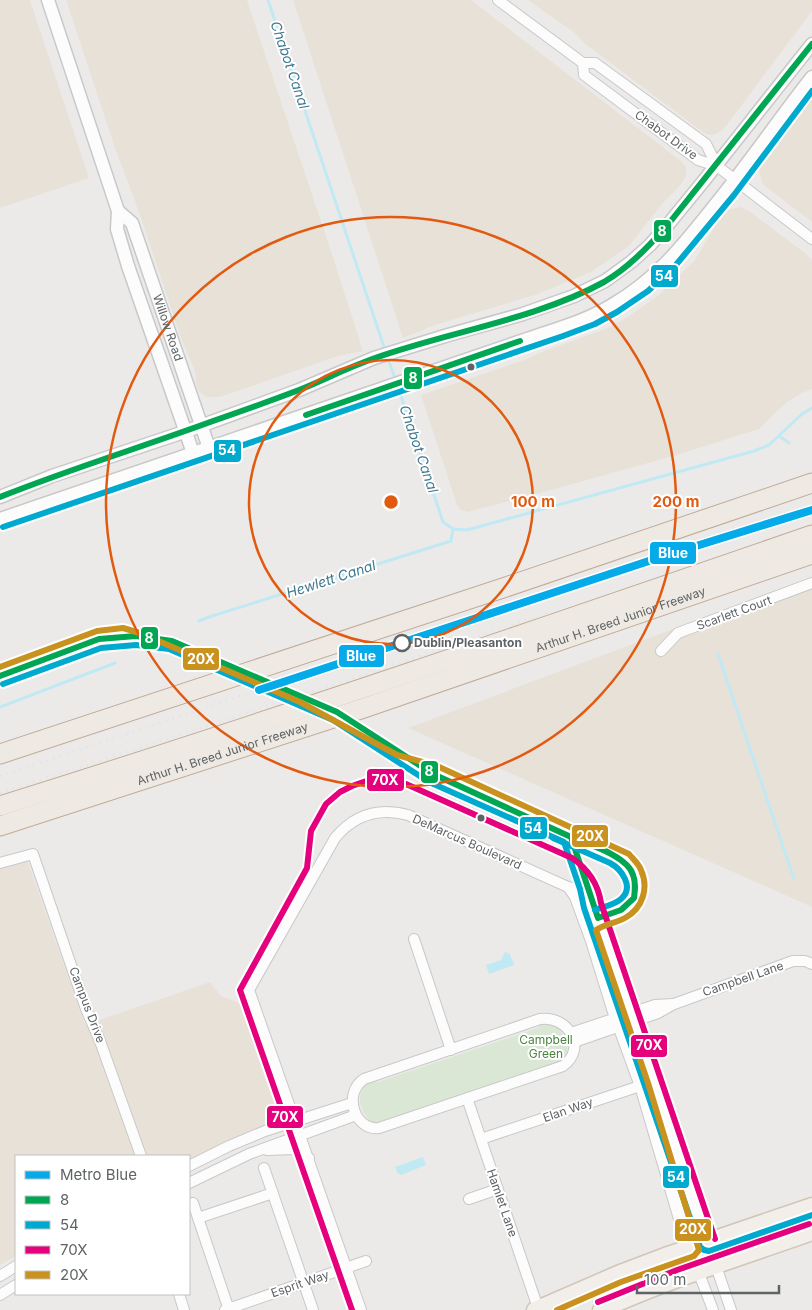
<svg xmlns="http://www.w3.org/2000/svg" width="812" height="1310" viewBox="0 0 812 1310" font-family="Inter,sans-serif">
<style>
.commercial{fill:#e8e1d8}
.green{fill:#dae7d5}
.water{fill:#c0e9f3}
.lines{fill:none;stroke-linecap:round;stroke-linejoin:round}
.stream{stroke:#c0e9f3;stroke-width:3}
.minor-casing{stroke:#c9c8c8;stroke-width:12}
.tertiary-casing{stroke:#c9c8c8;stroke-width:15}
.primary-casing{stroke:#d2c5b8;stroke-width:19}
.motorway-casing{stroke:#c1ab98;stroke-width:21}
.minor{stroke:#fcfcfc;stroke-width:10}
.tertiary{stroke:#fcfcfc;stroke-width:12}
.primary{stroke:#f2eee9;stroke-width:16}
.motorway{stroke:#efe9e3;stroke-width:19}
.rail{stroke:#e2e2e2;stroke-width:3;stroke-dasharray:1 6;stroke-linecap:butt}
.bus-1-casing{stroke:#fff;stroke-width:10}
.bus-2-casing{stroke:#fff;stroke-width:10}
.bus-3-casing{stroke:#fff;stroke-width:10}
.bus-4-casing{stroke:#fff;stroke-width:10}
.bus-1{stroke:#00a651;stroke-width:6}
.bus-2{stroke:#00a9ce;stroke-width:6}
.bus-3{stroke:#e5007d;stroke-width:6}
.bus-4{stroke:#c9921e;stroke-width:6}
.metro-1-casing{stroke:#fff;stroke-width:11}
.metro-1{stroke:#05aae8;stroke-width:8}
.ring{fill:none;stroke:#e15a10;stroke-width:2.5}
.bus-dot{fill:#5e6365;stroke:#fff;stroke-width:2}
.stop-dot{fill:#fff;stroke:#5e6365;stroke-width:2.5}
.labels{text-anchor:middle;stroke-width:4;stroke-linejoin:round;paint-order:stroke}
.street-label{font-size:12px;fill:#5e6365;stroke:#fff}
.stop-label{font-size:12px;font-weight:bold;fill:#5e6365;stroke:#fff;text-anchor:start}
.park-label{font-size:12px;fill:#4a843e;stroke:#fff}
.water-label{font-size:14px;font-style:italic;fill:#417990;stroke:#fff}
.centre{fill:#e15a10;stroke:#fff;stroke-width:2.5}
.ring-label{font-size:15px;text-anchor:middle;font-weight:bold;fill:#e15a10;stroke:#fff;stroke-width:4;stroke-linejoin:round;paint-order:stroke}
.line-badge{stroke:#fff;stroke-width:2}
.badge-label{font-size:14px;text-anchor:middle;font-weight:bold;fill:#fff}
</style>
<rect width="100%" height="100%" fill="#eceae8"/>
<path class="commercial" d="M0,0H30L89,178L0,208Z
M66,0H247L334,260L363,351L338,356L220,397H206L199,392L196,384L195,371L180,335L139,212L115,148Z
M293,0H471L681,161L686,167V176L679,187L661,205L629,246L591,272L535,295L435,325L403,338Z
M528,0H812V11L723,130L714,135H709L704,133L584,43L575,33Z
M812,97V222L766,187L762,182L759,170L760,166Z
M740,207L749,211L805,253L812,260V389L802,393L787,402L759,429L673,456L537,494L467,512L461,510L457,505L421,395L524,360L542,352L608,328L629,316L659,295L695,260L715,226L728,210Z
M812,577V907L408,728Z
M24,851L85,1025L210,982L221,996L242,1004L282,1119L225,1142L189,1162V1156H16V1256L0,1265V857Z"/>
<path class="green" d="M541,1023H553C565,1033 571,1047 564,1061L375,1124C359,1115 353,1090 371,1081L378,1082L538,1028Z"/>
<path class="water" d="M505,952L510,954L514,965L489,974L486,965L501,960Z
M423,1157L426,1165L401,1175L400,1174H398L395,1167Z"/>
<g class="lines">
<path class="stream" d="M268,0L385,350
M387,356L396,381
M398,387L443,522L453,529L467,530L754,451L769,445L802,414L812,408
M779,436L789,443
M199,621L209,617L451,541L453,529
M718,654L794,879
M0,707L115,663"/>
<g class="minor-casing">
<path id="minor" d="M498,0L583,63H595L706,144L717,166
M583,63L584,75L698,160L717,166L812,239
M661,651L678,633L812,583
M0,863L33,854L86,1009L100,1041L141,1156
M568,887L575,897L591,941L613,1012L640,1086L682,1229L713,1310
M414,939L451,1050
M540,1019C568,1015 588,1048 563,1066L379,1128C355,1131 342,1094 364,1079Z
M571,1033L655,1005L673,1004
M574,1042L658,1013L674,1004L793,961H805L812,964
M467,1098L538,1308
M481,1139L640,1086L645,1087
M267,1150L293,1149L309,1158
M189,1166L229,1146L265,1131L352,1103
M264,1168L313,1310
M189,1183L249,1154L356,1115
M469,1199L498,1189
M193,1203L229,1310
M198,1218L273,1193
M0,1276L16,1266
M179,1294L184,1310
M0,1295L16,1285
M225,1310L366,1261
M361,1310L249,990L335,838C354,815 378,807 408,815L568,887L579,890L592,905L731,1310"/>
</g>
<g class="tertiary-casing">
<g id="tertiary">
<path d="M48,0L118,211L117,229L128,266L193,453"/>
<path id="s1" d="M118,211L132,223L209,448"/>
<path d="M0,497L52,476L184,432L299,390L374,358L448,335L523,314L574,296L605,281L631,262L650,245L666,227L702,183L812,44"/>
<path d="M0,519L527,339C556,329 586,321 612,305C658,278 683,245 715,205C749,163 779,119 812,77"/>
</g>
</g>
<g class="primary-casing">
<path id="primary" d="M535,1310L618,1274L668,1255L812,1206
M601,1310C670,1279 742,1257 812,1232"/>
</g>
<g class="motorway-casing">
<g id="motorway">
<path d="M0,754L503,588L812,483"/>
<path d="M0,806C272,721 542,628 812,535"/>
<path id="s2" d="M0,826L361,709L812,554"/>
</g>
</g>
<use href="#minor" class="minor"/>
<use href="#tertiary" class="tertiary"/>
<use href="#primary" class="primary"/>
<use href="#motorway" class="motorway"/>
<path class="rail" d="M0,776L259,690
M0,793L318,690L552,612"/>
<g class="bus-1-casing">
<path id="bus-1" d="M306,415L520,341
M0,497C70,469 142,447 213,421C242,411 270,401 299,390C324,380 349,367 375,358C448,332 537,319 604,282C628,268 648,247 666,227L812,44
M0,676L99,639L136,636L172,641L337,712L433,774L571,837
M571,837C588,844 628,856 633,875C636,882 635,890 634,898L621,910L598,918Z"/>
</g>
<g class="bus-2-casing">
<path id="bus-2" d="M3,527L563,336L595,324L617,312L648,291L675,266L734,195L812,91
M3,684L101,648L136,645L169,649L333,720L429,782L564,842L580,889L584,908L700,1247L704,1250L709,1251L812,1215
M553,838L610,863C621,869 635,887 621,899C614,905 603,907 595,910"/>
</g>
<g class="bus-3-casing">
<path id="bus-3" d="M598,1302L677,1270L809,1224
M352,1310L240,990L307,868L311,831L326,804L340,792L352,786L369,780H388L406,784L572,858C588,869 598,883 601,903L715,1239"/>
</g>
<g class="bus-4-casing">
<path id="bus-4" d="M0,667L97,631L123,628L140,633L300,702L397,755L437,766L629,854C633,859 639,864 641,870C649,888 643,908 625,918C616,923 605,924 596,930L648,1083L699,1250L694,1256L621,1282L557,1310"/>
</g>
<use href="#bus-1" class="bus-1"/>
<use href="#bus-2" class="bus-2"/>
<use href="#bus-3" class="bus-3"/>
<use href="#bus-4" class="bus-4"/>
<g class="metro-1-casing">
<path id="metro-1" d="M259,690L664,556L812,510"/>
</g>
<use href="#metro-1" class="metro-1"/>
</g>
<g class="ring">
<circle cx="391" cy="502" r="142"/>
<circle cx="391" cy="502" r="285"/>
</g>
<g class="bus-dot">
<circle cx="471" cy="367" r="4.5"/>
<circle cx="481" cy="818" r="4.5"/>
</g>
<circle class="stop-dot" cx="402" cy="643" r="8"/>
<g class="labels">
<g class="street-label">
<text transform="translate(666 135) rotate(36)" y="4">Chabot Drive</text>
<text dy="4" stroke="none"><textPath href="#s1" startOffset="129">Willow Road</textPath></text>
<text transform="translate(734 613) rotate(-20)" y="4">Scarlett Court</text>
<text dy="4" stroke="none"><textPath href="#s2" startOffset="654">Arthur H. Breed Junior Freeway</textPath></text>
<text dy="4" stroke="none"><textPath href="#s2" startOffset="234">Arthur H. Breed Junior Freeway</textPath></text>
<text transform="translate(467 842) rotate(24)" y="4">DeMarcus Boulevard</text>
<text transform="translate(743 979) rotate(-19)" y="4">Campbell Lane</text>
<text transform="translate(87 1005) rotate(69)" y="4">Campus Drive</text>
<text transform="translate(568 1110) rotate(-19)" y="4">Elan Way</text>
<text transform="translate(502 1203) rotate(71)" y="4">Hamlet Lane</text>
<text transform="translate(300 1284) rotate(-19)" y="4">Esprit Way</text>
</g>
<g class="stop-label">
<text x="414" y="647">Dublin/Pleasanton</text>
</g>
<g class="park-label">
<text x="546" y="1044">Campbell<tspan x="546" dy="14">Green</tspan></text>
</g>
<g class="water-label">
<text transform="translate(290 65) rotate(71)" y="5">Chabot Canal</text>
<text transform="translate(419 449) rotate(71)" y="5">Chabot Canal</text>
<text transform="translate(331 579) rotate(-18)" y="5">Hewlett Canal</text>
</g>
</g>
<circle cx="391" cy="502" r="8" class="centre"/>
<g class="ring-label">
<text x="533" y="507">100 m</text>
<text x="676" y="507">200 m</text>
</g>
<g class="line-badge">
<rect x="653" y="219" width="19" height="24" rx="5" fill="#00a651"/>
<rect x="650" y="264" width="29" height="24" rx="5" fill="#00a9ce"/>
<rect x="403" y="366" width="20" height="24" rx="5" fill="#00a651"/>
<rect x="213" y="439" width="29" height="24" rx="5" fill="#00a9ce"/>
<rect x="649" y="541" width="48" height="24" rx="5" fill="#05aae8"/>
<rect x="140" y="626" width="19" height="24" rx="5" fill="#00a651"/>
<rect x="338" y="644" width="47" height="24" rx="5" fill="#05aae8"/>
<rect x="182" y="647" width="38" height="24" rx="5" fill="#c9921e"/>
<rect x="420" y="760" width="19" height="24" rx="5" fill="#00a651"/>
<rect x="366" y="768" width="39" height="24" rx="5" fill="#e5007d"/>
<rect x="519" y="816" width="29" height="24" rx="5" fill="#00a9ce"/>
<rect x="571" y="824" width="38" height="24" rx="5" fill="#c9921e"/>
<rect x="630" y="1034" width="38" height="24" rx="5" fill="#e5007d"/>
<rect x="266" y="1105" width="38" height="24" rx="5" fill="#e5007d"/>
<rect x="662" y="1165" width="28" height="24" rx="5" fill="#00a9ce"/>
<rect x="674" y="1218" width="38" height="24" rx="5" fill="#c9921e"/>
</g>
<g class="badge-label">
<text x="662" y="236">8</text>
<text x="664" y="281">54</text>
<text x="413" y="383">8</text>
<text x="227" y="455">54</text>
<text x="673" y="558">Blue</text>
<text x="149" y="643">8</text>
<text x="361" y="661">Blue</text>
<text x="201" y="664">20X</text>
<text x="429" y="776">8</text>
<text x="385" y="785">70X</text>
<text x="533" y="833">54</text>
<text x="590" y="841">20X</text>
<text x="649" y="1050">70X</text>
<text x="285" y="1122">70X</text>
<text x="676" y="1182">54</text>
<text x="693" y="1234">20X</text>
</g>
<rect x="15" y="1155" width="175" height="140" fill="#ffffff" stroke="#bfc1c1"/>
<rect x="25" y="1171" width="25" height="8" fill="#05aae8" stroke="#bfc1c1"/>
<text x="60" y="1180" font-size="15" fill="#5e6365">Metro Blue</text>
<rect x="25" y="1196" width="25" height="8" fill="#00a651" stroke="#bfc1c1"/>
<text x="60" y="1205" font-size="15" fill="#5e6365">8</text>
<rect x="25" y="1221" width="25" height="8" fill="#00a9ce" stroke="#bfc1c1"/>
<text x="60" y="1230" font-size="15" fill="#5e6365">54</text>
<rect x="25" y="1246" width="25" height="8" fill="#e5007d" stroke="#bfc1c1"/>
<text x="60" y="1255" font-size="15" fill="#5e6365">70X</text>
<rect x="25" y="1271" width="25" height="8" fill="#c9921e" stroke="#bfc1c1"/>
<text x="60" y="1280" font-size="15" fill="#5e6365">20X</text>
<path d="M637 1285v8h142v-8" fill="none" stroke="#5e6365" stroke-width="2.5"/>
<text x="644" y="1285" font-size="15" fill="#5e6365" stroke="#ffffff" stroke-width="4" paint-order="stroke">100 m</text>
</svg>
